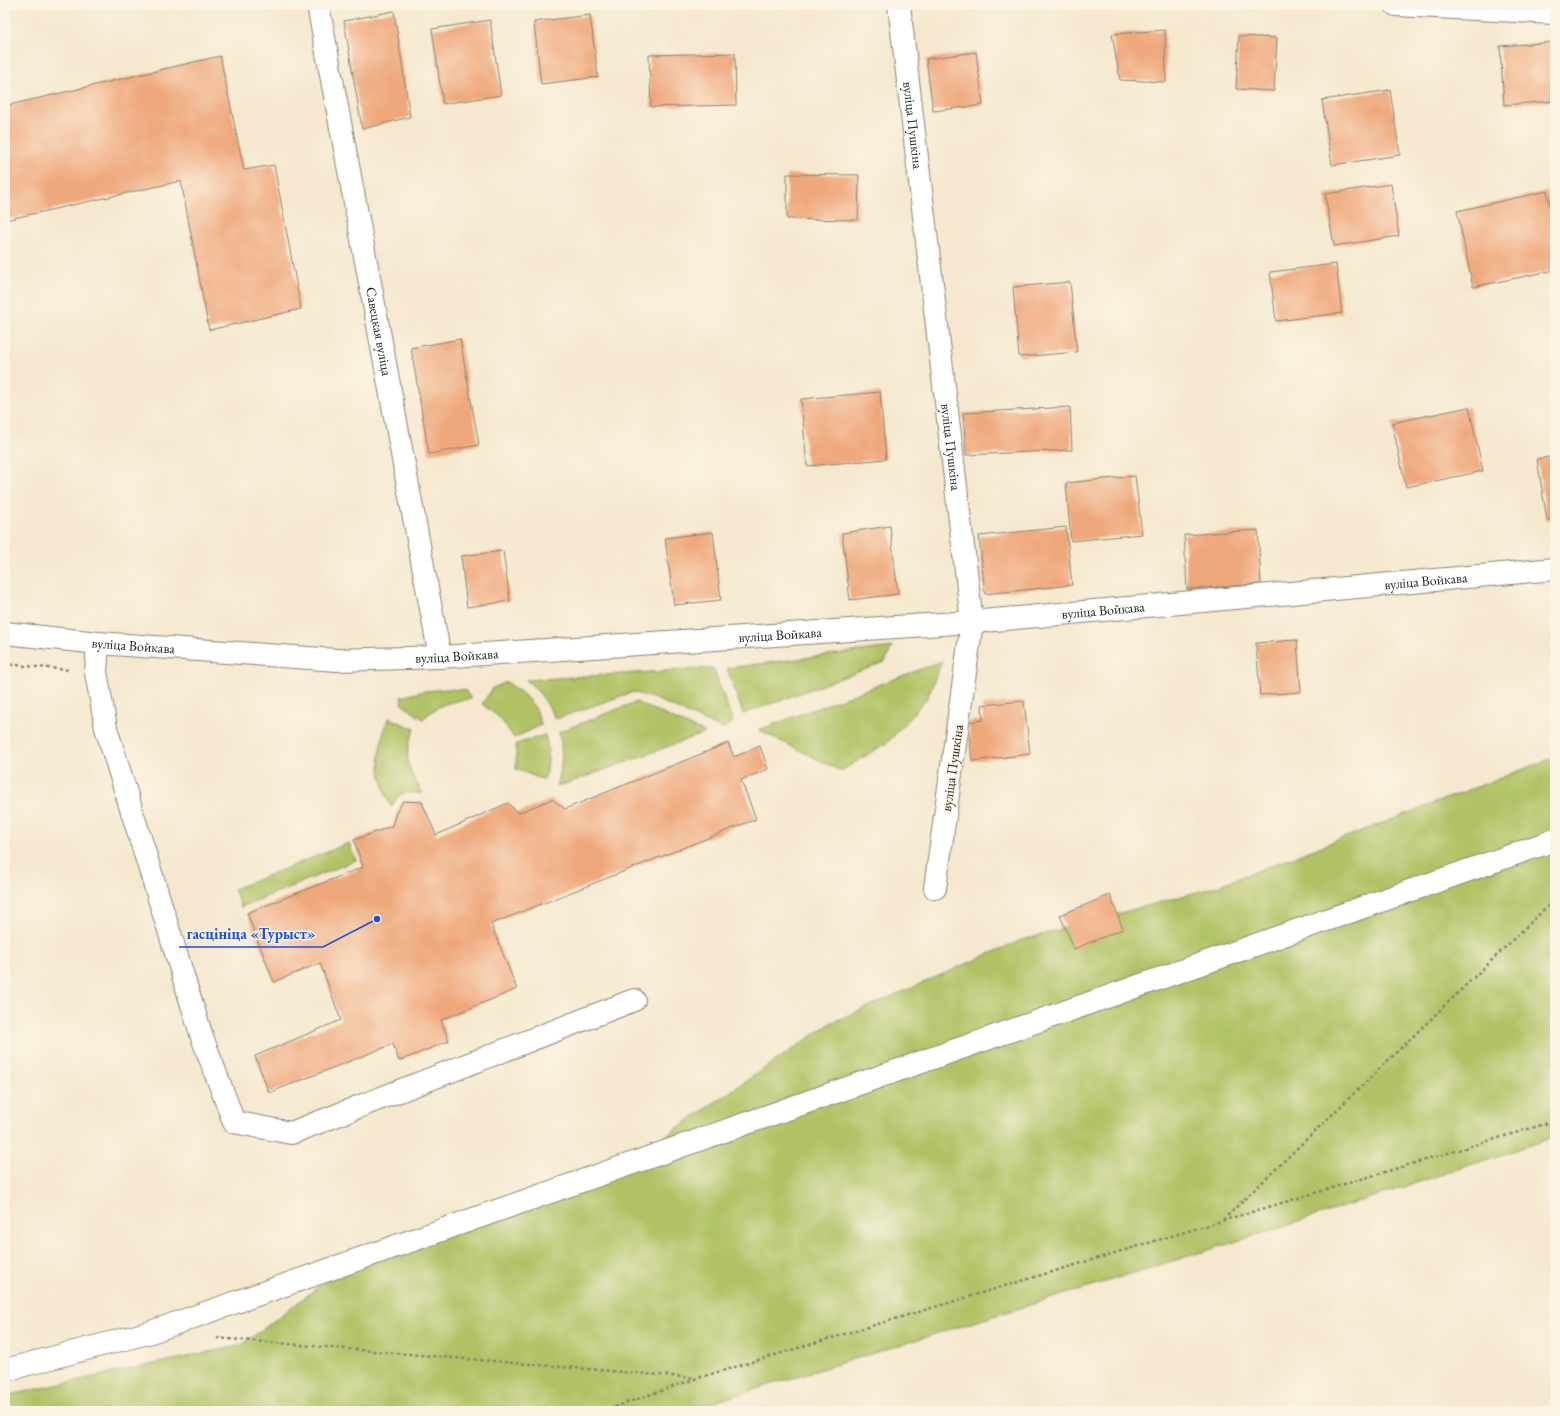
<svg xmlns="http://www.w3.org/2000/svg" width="1560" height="1416" viewBox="0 0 1560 1416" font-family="'EB Garamond',serif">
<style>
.green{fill:#b0c265;stroke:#666f40}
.building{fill:#efa87c}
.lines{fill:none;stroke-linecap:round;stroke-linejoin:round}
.minor-casing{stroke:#888275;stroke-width:24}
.path{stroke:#888275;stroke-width:2.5;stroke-dasharray:3 3;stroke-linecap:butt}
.minor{stroke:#fff;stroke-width:22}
.labels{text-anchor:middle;stroke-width:3;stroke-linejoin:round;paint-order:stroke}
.street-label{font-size:14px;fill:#1c1c1c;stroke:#fcf5e5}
.leader{fill:none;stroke:#1d4ed8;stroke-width:1.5}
.callout-dot{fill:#1d4ed8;stroke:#fcf5e5;stroke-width:1.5}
.callout-label{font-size:15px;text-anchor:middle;font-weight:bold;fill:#1d4ed8;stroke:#fcf5e5;stroke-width:3;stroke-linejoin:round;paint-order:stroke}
</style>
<rect width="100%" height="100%" fill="#fcf5e5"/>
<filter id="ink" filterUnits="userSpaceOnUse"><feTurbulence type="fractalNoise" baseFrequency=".025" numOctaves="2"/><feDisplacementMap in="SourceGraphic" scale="8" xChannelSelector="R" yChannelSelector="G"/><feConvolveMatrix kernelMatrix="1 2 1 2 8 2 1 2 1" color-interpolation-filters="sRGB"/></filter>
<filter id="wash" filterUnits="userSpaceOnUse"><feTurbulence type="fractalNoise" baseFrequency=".012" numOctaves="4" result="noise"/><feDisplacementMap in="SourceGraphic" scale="16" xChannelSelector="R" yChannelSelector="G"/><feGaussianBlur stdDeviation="0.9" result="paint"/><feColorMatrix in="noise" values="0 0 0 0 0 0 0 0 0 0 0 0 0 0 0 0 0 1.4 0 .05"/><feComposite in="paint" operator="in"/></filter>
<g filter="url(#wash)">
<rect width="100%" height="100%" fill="#f5e8ce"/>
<path class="green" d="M892,647L885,662L743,714L727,668Z
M942,661L927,698L888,742L841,771L759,730Z
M713,668L733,722L722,729L653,698L633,692L555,719C548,704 540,691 526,680Z
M507,682L524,695L536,709L541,725L514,738L500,718L482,704L493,688Z
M447,689L465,690L471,699C451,701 438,704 423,719L403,705L401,697L424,691Z
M636,702L705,733L557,787C562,770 563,749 559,732Z
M389,718L415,729C402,755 407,770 423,793C403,793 402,789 391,807C377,774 375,751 389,718Z
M545,735C550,753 549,763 544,780L516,769V744Z
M1555,757V1137L1283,1227L685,1411H5V1396L242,1345L338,1272L632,1159L831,1023L1019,941L1215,887Z
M349,843L356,860L241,907L234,889Z"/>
<g id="blocks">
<path class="building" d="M394,11L410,117L362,129L344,21Z
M590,15L598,77L541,84L534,22Z
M490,20L501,95L443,104L432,29Z
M1165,30L1166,82L1120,80L1112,34Z
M1239,36L1277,38L1274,91L1236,89Z
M1555,42V101L1504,105L1500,46Z
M976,52L983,105L933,111L926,59Z
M735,53L736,105L651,107L649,55Z
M220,56L244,170L274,165L301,309L209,330L181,181L5,220V106Z
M1390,90L1400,155L1332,165L1322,100Z
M787,174L859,175L858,220L787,219Z
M1391,184L1399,236L1334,246L1325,194Z
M1547,191L1555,227V270L1473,287L1457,211Z
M1336,264L1342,313L1276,321L1270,272Z
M1070,282L1077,352L1019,357L1013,287Z
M460,339L479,445L429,454L411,348Z
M880,392L886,459L807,466L801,399Z
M1070,407L1072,450L966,455L963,413Z
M1469,407L1483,471L1406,487L1392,423Z
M1555,456V519L1547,520L1537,459Z
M1135,476L1142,534L1071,541L1066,483Z
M890,526L898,594L850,600L842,533Z
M1066,527L1072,585L985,594L979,536Z
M1258,530L1261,584L1187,589L1184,535Z
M713,532L721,600L674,605L665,538Z
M503,551L510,601L467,607L461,556Z
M1297,640L1301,692L1260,695L1256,643Z
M1024,701L1030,754L972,761L968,722L983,720L982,705Z
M728,743L734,757L760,746L768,769L741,780L756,819L491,924L517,989L441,1020L449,1041L399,1061L393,1044L269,1093L255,1056L341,1020L320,963L274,982L247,913L363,867L354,840L392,826L396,813L403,801L422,802L436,835L508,803L518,813L552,799L565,809Z
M1110,895L1123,929L1074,949L1060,915Z"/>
</g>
</g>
<g filter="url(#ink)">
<use href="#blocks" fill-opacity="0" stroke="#888275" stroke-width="1"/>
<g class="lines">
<g class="minor-casing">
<g id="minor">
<path id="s1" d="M318,5L440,657"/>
<path id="s2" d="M899,5L972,622L935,888"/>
<path d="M1396,5L1555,13"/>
<path id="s3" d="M5,633L98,643L337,660L440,657L972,622L1555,569"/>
<path d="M98,643L96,672L106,728L202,1037L234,1122L291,1133L634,1000"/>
<path d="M5,1370L148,1333L1555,840"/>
</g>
</g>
<path class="path" d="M5,664L70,670
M1223,1220L1555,899
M217,1338L696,1378
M603,1411L698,1378L1555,1121"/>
<use href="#minor" class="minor"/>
</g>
</g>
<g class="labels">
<g class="street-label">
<text dy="5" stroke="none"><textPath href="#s2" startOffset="121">вуліца Пушкіна</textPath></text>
<text dy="5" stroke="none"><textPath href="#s1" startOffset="332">Савецкая вуліца</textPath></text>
<text dy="5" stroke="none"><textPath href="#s2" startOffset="445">вуліца Пушкіна</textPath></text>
<text dy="5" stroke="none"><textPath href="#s3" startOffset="1425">вуліца Войкава</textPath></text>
<text dy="5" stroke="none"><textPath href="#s3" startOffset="1101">вуліца Войкава</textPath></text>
<text dy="5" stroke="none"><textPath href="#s3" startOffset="777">вуліца Войкава</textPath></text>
<text dy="5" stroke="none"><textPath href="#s3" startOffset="129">вуліца Войкава</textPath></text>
<text dy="5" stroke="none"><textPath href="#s3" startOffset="453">вуліца Войкава</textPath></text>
<text transform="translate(952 768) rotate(-82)" y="5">вуліца Пушкіна</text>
</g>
</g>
<path class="leader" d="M377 919L323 947H179"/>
<circle class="callout-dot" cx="377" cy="919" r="4"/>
<g class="callout-label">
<text x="251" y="939">гасцініца «Турыст»</text>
</g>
<rect width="1560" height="1416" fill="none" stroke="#fcf5e5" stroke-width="20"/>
</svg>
